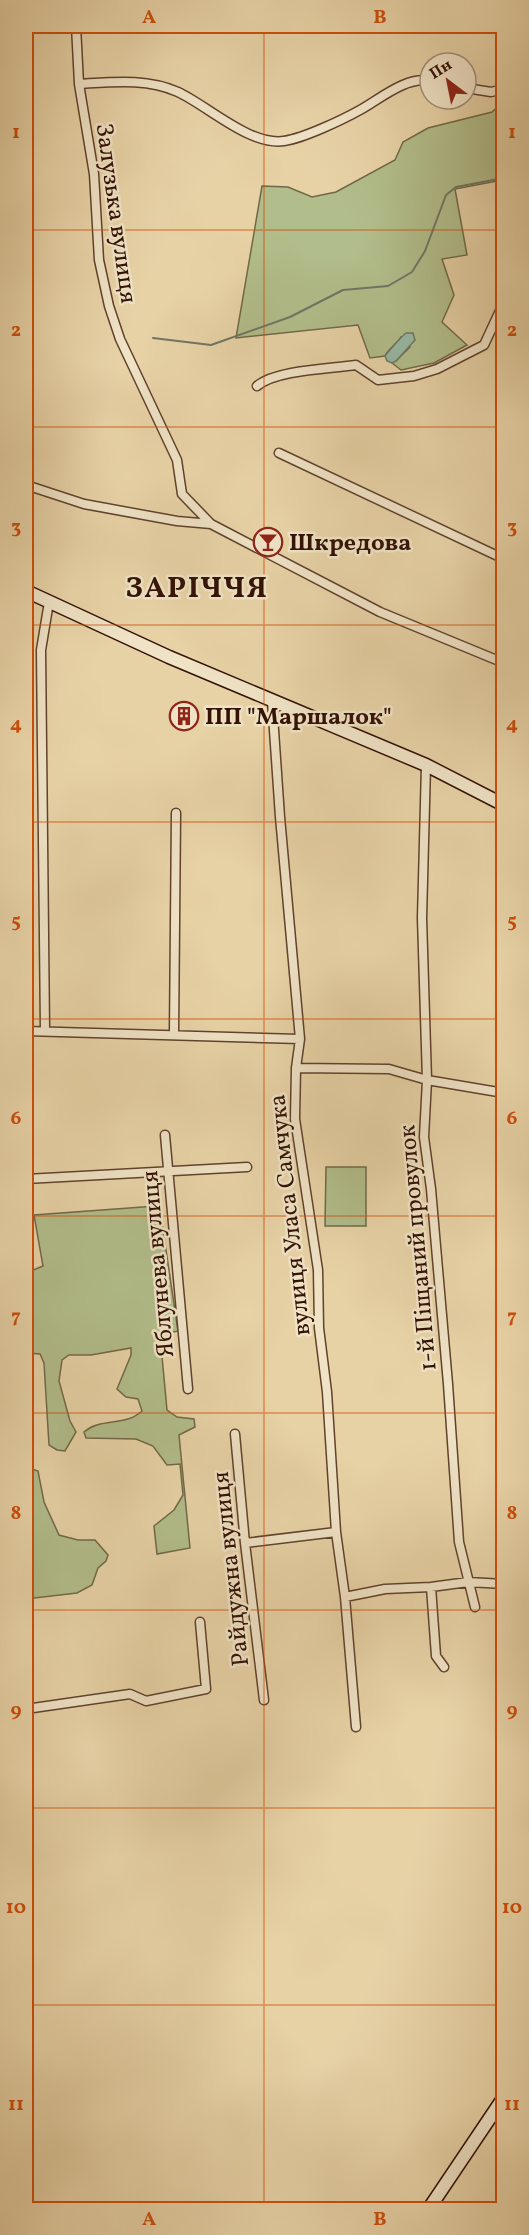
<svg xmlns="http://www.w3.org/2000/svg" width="529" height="2235" viewBox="0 0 529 2235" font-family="Vollkorn,serif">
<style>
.green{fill:#b1bd8a;stroke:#726848;stroke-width:1.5}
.water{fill:#97b8a4;stroke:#6f7664;stroke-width:1.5}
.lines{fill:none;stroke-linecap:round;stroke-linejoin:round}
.stream{stroke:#6f7664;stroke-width:2}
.street-casing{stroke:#60422d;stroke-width:11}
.secondary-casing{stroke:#331205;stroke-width:15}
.street{stroke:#efe2c5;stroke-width:8}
.secondary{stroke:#efe2c5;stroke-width:12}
.grid{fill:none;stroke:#cd4e0b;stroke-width:1.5;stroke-opacity:0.55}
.labels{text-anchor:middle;stroke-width:5;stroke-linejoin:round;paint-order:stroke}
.street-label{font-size:24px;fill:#331205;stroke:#efe2c5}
.poi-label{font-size:24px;font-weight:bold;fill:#331205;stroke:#efe2c5;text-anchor:start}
.district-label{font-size:30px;font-weight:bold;letter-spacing:1.5px;fill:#331205;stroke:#efe2c5}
.neatline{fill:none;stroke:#cd4e0b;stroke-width:2}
.grid-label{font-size:20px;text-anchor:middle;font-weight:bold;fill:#cd4e0b}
</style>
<rect width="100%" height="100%" fill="#e7d2a6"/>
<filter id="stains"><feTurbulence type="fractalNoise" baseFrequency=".00333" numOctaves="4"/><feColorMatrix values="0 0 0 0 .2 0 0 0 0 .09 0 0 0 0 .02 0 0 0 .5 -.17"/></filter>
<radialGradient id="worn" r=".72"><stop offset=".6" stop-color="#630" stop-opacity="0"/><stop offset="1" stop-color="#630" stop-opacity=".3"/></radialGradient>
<path class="green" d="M503,102V180L455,189L467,255L442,259L454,295L442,322L467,345L434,363L401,370L392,363L396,361L410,347L401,337C396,345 388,349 385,356L370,358L358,325L236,338L262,186L288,187L312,197L336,192L395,160L403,142L428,128L492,112Z
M326,1167H366V1226H325Z
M156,1206L162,1223L178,1331L160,1335L167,1410L177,1417L194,1419L195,1427L179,1435L190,1548L157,1554L154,1526L174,1510L183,1495L180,1464L167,1465L153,1446L136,1439L86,1438L84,1432C101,1417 125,1427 142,1411L138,1399L126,1397L117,1389L131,1355V1348L91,1355H69L62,1360L59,1381L70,1421L76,1432L65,1451L57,1450L49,1445L44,1363L40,1354L26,1353V1273L43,1266L34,1215Z
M26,1467L38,1471L44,1502L59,1535L78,1540H95L108,1555L106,1561L98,1568L92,1585L77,1593L26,1599V1507L29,1497L26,1493Z"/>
<path class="water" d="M406,333H413L415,340L396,361L392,363L387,361L385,356C387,353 402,336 406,333Z"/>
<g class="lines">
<path class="stream" d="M153,338L211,345L290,317L343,290L388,286L412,272L425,251L446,195L456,187L504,178"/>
<g class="street-casing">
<path id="street" d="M76,26L79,84L94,174L99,260L109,306L120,339L177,460L182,494L211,524
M79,84C113,82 147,78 178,92C208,106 250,146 284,141C304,138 342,120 360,110C380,99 406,76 430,81
M466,88L491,92L504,89
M257,386C276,370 329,369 356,365L378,380L414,376L437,369L484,345L504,302
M279,453L504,559
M26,485L84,504L177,521L211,524L380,612L504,663
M272,701L280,817L300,1039L296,1068L295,1119L318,1270L319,1328L327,1392L336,1532L345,1597L356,1727
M426,765L422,918L427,1080L424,1137L431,1189L448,1384L459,1542L475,1607
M26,1031L300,1039
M45,1031L41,650L49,602
M174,1034L176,813
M296,1068L389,1069L427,1080L504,1093
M165,1135L188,1389
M26,1179L247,1167
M235,1434L245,1543L264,1700
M245,1543L336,1532
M431,1587L436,1656L444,1667
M345,1597L385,1589L431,1587L468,1582L504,1584
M26,1709L130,1694L146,1701L206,1689L200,1622"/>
</g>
<g class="secondary-casing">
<path id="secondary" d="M26,591L169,657L426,765L504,805
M428,2210L504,2097"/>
</g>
<use href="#street" class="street"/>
<use href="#secondary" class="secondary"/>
</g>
<path class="grid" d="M264,26V2210M26,230H504M26,427H504M26,625H504M26,822H504M26,1019H504M26,1216H504M26,1413H504M26,1610H504M26,1808H504M26,2005H504"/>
<defs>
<g id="bar-ring" transform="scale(1.5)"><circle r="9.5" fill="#efe2c5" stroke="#8f2418" stroke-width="1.5"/><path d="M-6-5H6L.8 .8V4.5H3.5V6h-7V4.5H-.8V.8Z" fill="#8f2418"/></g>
<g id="building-ring" transform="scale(1.5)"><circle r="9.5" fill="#efe2c5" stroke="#8f2418" stroke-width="1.5"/><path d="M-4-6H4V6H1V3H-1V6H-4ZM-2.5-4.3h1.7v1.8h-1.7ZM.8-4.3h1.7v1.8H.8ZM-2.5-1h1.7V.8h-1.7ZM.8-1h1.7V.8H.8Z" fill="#8f2418"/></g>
</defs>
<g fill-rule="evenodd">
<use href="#bar-ring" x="268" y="542"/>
<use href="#building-ring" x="184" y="716"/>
</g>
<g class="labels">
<g class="street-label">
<text transform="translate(117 213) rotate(82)" y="8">Залузька вулиця</text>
<text transform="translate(289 1215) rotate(-96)" y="8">вулиця Уласа Самчука</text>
<text transform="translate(417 1248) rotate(-95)" y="8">1-й Піщаний провулок</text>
<text transform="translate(157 1264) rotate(-95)" y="8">Яблунева вулиця</text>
<text transform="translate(230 1569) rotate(-96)" y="8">Райдужна вулиця</text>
</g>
<g class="poi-label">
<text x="289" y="550">Шкредова</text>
<text x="205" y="724">ПП "Маршалок"</text>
</g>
<g class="district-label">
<text x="197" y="597">ЗАРІЧЧЯ</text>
</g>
</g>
<rect width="529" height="2235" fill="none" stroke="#e7d2a6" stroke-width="66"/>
<g transform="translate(448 81) rotate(328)"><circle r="28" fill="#efe2c5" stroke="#a48f78" stroke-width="1.5"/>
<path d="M0-4.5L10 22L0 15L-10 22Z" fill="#8f2418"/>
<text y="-9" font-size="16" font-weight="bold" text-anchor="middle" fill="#331205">Пн</text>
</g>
<rect x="33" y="33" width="463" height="2169" class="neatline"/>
<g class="grid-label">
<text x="149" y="23">A</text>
<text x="380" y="23">B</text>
<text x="16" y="138">1</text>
<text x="512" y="138">1</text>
<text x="16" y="336">2</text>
<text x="512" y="336">2</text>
<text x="16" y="533">3</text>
<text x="512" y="533">3</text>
<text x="16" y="730">4</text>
<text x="512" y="730">4</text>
<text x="16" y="927">5</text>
<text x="512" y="927">5</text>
<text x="16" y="1124">6</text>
<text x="512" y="1124">6</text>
<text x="16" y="1322">7</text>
<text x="512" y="1322">7</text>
<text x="16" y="1519">8</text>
<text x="512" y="1519">8</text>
<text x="16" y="1716">9</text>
<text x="512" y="1716">9</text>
<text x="16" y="1913">10</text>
<text x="512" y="1913">10</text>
<text x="16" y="2110">11</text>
<text x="512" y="2110">11</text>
<text x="149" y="2225">A</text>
<text x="380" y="2225">B</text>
</g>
<rect width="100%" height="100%" filter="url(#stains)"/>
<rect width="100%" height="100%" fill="url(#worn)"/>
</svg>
